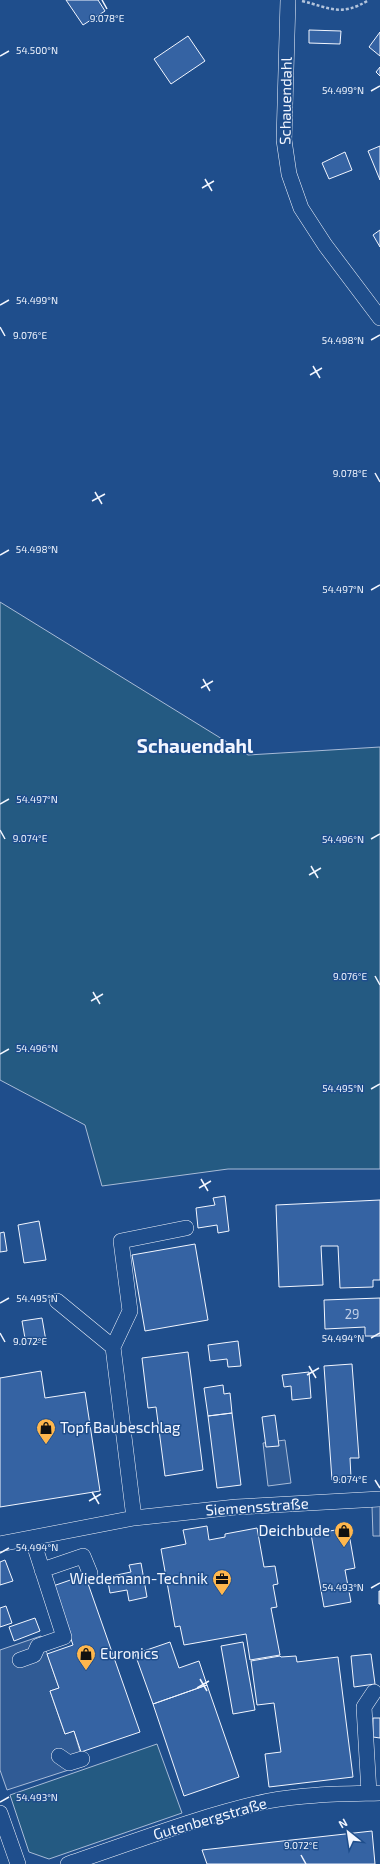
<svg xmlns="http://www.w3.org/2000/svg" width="380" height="1864" viewBox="0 0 380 1864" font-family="'Exo 2',sans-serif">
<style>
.green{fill:#245a82;stroke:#a8bbd7}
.parking{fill:#305b95;stroke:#a8bbd7}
.building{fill:#3563a3;stroke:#f2f6ff}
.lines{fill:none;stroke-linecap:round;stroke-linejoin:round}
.minor-casing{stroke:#f2f6ff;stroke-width:16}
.path{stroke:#b3c4dc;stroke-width:2.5;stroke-dasharray:3 2;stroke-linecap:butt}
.minor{stroke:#1f4e8c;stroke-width:15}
.ticks{fill:none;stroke:#f2f6ff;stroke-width:1.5}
.labels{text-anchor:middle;stroke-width:3;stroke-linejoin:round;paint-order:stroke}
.number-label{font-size:13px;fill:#c3d1e8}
.street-label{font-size:15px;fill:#f2f6ff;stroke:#1f4e8c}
.poi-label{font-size:15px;fill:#f2f6ff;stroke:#1f4e8c;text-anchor:start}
.district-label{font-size:19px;font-weight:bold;fill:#f2f6ff;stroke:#1f4e8c}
.ticks-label{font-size:10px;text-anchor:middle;fill:#f2f6ff;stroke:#1f4e8c;stroke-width:3;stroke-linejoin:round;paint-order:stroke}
</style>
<rect width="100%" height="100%" fill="#1f4e8c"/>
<path class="green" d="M0,602L248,755L380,747V1169H228L102,1186L85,1125L0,1080Z
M157,1744L182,1813L49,1859L29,1852L10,1795Z"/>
<path class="parking" d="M285,1440L291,1483L268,1486L263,1443Z
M372,1506H380V1536H373Z
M41,1636L59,1688L50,1691L65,1734L74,1731L84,1765L7,1790L0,1770V1650Z"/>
<path class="building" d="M66,0H98L105,11L83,25Z
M309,30L341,31L340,44L309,43Z
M380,32V56L369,47Z
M188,36L205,61L171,84L154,59Z
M380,67V76L376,72Z
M380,146V180L368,151Z
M345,152L352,170L329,179L322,163Z
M380,230V247L373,235Z
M225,1196L229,1231L218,1233L217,1225L198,1228L196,1208L215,1205L213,1198Z
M380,1200V1280H373V1287L340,1288L338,1246H321L323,1285L279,1287L276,1205Z
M39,1221L46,1260L24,1263L18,1225Z
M4,1232L7,1251L0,1252V1233Z
M195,1244L208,1320L145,1331L132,1255Z
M380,1298V1336H365V1327L325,1329L324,1300Z
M42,1318L46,1341L26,1344L22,1321Z
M238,1341L241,1366L228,1367L227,1359L210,1361L208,1345Z
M188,1352L203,1470L165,1476L156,1407L148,1408L142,1358Z
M352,1364L359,1458H350L351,1478L332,1480L324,1366Z
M41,1371L45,1398L85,1392L100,1491L0,1507V1378Z
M309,1372L311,1398L292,1400L291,1386L284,1387L282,1375Z
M223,1385L224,1394L230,1393L232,1413L208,1416L204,1388Z
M232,1413L241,1485L217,1488L208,1416Z
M275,1415L279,1446L266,1447L262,1417Z
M207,1526L209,1540L225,1537V1534L257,1528L264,1567L275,1566L278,1584L273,1585L277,1607L271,1608L280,1655L250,1660L246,1634L184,1645L180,1626L175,1627L161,1549L186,1544L183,1530Z
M348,1528L355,1568L345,1570L351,1602L324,1607L311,1534Z
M5,1560L13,1581L0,1585V1562Z
M141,1563L147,1597L129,1601L127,1590L110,1593L107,1577L131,1572L129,1565Z
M85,1575L140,1732L81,1752L74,1731L65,1734L50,1691L59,1688L47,1654L73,1645L53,1586Z
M379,1591H380V1604H379Z
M6,1606L12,1623L0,1627V1608Z
M35,1618L40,1631L14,1641L9,1627Z
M170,1642L179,1668L199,1661L207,1685L153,1704L135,1654Z
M243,1642L255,1710L233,1714L221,1646Z
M371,1654L375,1684L354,1687L351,1656Z
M280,1656L281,1657L296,1656L297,1662L338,1657L353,1777L269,1787L265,1754L281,1752L274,1703L257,1705L251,1661Z
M207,1685L239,1777L184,1796L153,1704Z
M373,1718H380V1738L373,1737Z
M372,1831L375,1864H207L202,1850Z"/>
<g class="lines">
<g class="minor-casing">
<path id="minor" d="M288,0L284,140L289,174L301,208L325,245L380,318
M57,1301L113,1347L134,1518
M113,1347L130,1311L121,1241L186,1228
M0,1544L134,1518L236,1507L380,1499
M42,1570L83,1556L90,1573
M20,1660L34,1655L38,1646L64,1637L32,1538
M59,1756L69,1763L82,1759
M369,1793L364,1707L374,1692
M0,1813L18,1864
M68,1864C134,1842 200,1816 268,1801C304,1794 343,1794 380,1793"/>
</g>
<path class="path" d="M302,1C331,8 340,17 369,0"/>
<use href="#minor" class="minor"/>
</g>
<path class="ticks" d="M102,0L107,9M0,56L9,51M371,91L380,86M205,179L212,191M202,188L214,181M0,305L9,300M0,327L5,336M371,340L380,335M313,366L320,378M310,375L322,368M375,473L380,482M95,492L102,504M92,501L105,494M0,555L9,550M371,590L380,585M203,679L210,691M201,688L213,681M0,804L9,799M0,830L5,839M371,839L380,834M311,866L318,878M309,875L321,868M375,976L380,985M93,992L100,1004M91,1001L103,994M0,1054L9,1049M371,1089L380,1084M201,1179L208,1191M199,1188L211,1181M0,1303L9,1298M0,1333L5,1342M371,1338L380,1333M309,1366L316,1378M307,1375L319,1368M375,1480L380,1488M92,1492L99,1504M89,1501L101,1494M0,1553L9,1548M371,1588L380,1583M200,1679L207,1691M197,1688L209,1681M0,1802L9,1797M301,1855L306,1864"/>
<defs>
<g id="shop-pin" transform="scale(1)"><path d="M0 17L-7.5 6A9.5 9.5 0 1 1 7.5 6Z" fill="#ffb74d" stroke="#1f4e8c"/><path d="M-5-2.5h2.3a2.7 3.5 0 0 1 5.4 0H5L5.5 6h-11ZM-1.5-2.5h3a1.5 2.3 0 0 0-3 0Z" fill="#111"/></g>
<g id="office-pin" transform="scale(1)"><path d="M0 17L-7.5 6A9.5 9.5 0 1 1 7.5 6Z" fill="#ffb74d" stroke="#1f4e8c"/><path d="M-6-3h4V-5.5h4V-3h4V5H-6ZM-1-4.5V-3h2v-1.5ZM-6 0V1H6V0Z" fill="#111"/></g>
</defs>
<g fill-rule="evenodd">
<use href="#shop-pin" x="46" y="1428"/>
<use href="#shop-pin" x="344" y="1531"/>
<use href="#office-pin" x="222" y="1579"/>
<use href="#shop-pin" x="86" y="1654"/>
</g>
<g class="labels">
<g class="number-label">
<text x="352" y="1319">29</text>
</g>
<g class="street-label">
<text transform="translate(286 101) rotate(-89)" y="5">Schauendahl</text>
<text transform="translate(257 1507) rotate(-4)" y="5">Siemensstraße</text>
<text transform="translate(210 1819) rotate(-16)" y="5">Gutenbergstraße</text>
</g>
<g class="poi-label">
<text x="60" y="1433">Topf Baubeschlag</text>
<text x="330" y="1536" text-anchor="end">Deichbude</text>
<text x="208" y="1584" text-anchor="end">Wiedemann-Technik</text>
<text x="100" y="1659">Euronics</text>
</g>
<g class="district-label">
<text x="195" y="753">Schauendahl</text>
</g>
</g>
<g class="ticks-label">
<text x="107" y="22">9.078°E</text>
<text x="37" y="54">54.500°N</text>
<text x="343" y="94">54.499°N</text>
<text x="37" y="304">54.499°N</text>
<text x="30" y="339">9.076°E</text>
<text x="343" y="344">54.498°N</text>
<text x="350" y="477">9.078°E</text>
<text x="37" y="553">54.498°N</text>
<text x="343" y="593">54.497°N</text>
<text x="37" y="803">54.497°N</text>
<text x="30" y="842">9.074°E</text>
<text x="343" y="843">54.496°N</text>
<text x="350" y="980">9.076°E</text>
<text x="37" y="1052">54.496°N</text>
<text x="343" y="1092">54.495°N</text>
<text x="37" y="1302">54.495°N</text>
<text x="343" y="1342">54.494°N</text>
<text x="30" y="1345">9.072°E</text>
<text x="350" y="1483">9.074°E</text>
<text x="37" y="1551">54.494°N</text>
<text x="343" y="1591">54.493°N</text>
<text x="37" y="1801">54.493°N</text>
<text x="301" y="1849">9.072°E</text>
</g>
<g transform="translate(348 1832) rotate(330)" stroke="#1f4e8c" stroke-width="3" paint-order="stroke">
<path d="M0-3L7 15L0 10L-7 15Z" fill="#f2f6ff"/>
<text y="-6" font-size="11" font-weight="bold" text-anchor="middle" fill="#f2f6ff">N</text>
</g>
</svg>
